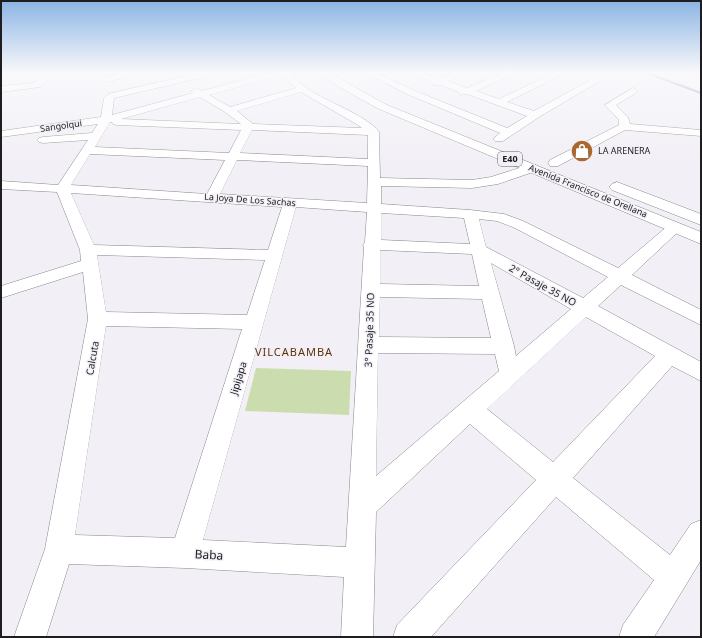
<svg xmlns="http://www.w3.org/2000/svg" width="702" height="638" viewBox="0 0 702 638" font-family="'Noto Sans',sans-serif">
<style>
.green{fill:#cbddae}
.lines{fill:none;stroke-linecap:round;stroke-linejoin:round}
.stream{stroke:#7886a5;stroke-width:2}
.minor-casing{stroke:#88868b;stroke-width:1}
.highway-casing{stroke:#88868b;stroke-width:1}
.minor{fill:#fff;fill-rule:evenodd}
.highway{fill:#fff;fill-rule:evenodd}
.labels{text-anchor:middle;stroke-width:3;stroke-linejoin:round;paint-order:stroke}
.far-street-label{font-size:9px;fill:#1e1e20;stroke:#f2f0f6}
.far-poi-label{font-size:9px;fill:#1e1e20;stroke:#f2f0f6;text-anchor:start}
.shield{fill:#f2f0f6;stroke:#5e5d60;stroke-width:1}
.shield-label{font-size:9px;font-weight:bold;fill:#1e1e20}
.street-label{font-size:10px;fill:#1e1e20;stroke:#f2f0f6}
.neighbourhood-label{font-size:11px;letter-spacing:1px;fill:#5d320a;stroke:#f2f0f6}
.near-street-label{font-size:12px;fill:#1e1e20;stroke:#f2f0f6}
</style>
<rect width="100%" height="100%" fill="#f2f0f6"/>
<path class="green" d="M256,368L351,371L349,415L245,411Z"/>
<g class="lines">
<path class="stream" d="M644,72L701,93"/>
<g class="minor-casing">
<path id="minor" d="M46,72H55L40,87L1,92V86L34,83Z
M126,72H142L141,74L105,82L101,79L102,77Z
M203,72H218L217,74L114,98L112,115L193,93L191,91L196,88L202,91L272,72H289C294,77 299,83 305,87C324,101 367,115 379,132L380,178L472,180L491,177L532,164L536,165L538,168L536,171L498,184L472,188L381,186V204L470,210L504,214L523,221L618,268L670,224L675,222L680,224L683,227L680,230L632,275L701,310V325L621,285L598,306L701,362V381L672,366L573,478L670,555L691,524L701,520V560L654,637H619L623,625L654,580L556,497L431,637H393L397,625L536,480L470,424L376,512L373,637H341L344,577L185,568L69,564L46,637H14L45,549L88,319L83,272L1,298V286L81,261L80,250L57,192L1,189V181L58,185L88,140L43,143L39,142L37,140L39,138L43,137L92,133L98,124L1,137V131L101,117L104,98L108,94ZM282,75L296,88L230,107L209,95ZM301,92L358,125L362,128L253,124L237,111ZM200,97L225,112L241,124L121,119ZM110,122H112L113,124L117,125L241,130L229,153L95,147ZM252,130L368,135V159L240,153ZM90,154L225,160L207,194L71,185ZM237,160L368,166L367,203L220,194ZM71,193L282,207L268,250L94,245ZM296,207L367,212L365,242L363,245L364,247L346,547L203,540ZM381,213L464,218L470,244L381,240ZM479,219L497,221L513,227L608,277L583,298L486,247ZM380,250L472,254L479,286L380,284ZM97,255L265,260L247,315L106,312ZM491,263L571,309L516,356L514,346ZM380,297L482,299L491,338L379,337ZM586,317L655,356L553,462L487,409ZM106,326L242,329L175,538L75,535ZM378,353L495,354L499,371L376,476Z
M364,72H375L413,90L507,128L527,116L467,94L460,95L459,92L440,85H433L432,82L408,72H420L439,79L456,72H468L448,81L467,88L506,72H518L476,91L499,99L556,72H567L507,102L534,111L605,72H615L539,117L503,141H495L493,139L500,133L407,94Z
M633,88L638,91L636,93L616,105L628,117L630,124L701,130V136L625,130L558,166H550L548,163L550,160L619,125V120L605,105Z"/>
</g>
<g class="highway-casing">
<path id="highway" d="M319,72H331L347,83L387,105L701,232V244L379,109L339,87Z
M617,182L701,214V225L612,190L609,187L612,184Z"/>
</g>
<use href="#minor" class="minor"/>
<use href="#highway" class="highway"/>
</g>
<linearGradient id="sky" x2="0" y2="1"><stop stop-color="#8ab4e4"/><stop offset="0.45" stop-color="#f9f8fb"/><stop offset="1" stop-color="#f9f8fb" stop-opacity="0"/></linearGradient>
<rect width="702" height="161" fill="url(#sky)"/>
<defs>
<g id="shop-disc" transform="scale(1.15)"><circle r="9.5" fill="#a96732" stroke="#f2f0f6"/><path d="M-5-2.5h2.3a2.7 3.5 0 0 1 5.4 0H5L5.5 6h-11ZM-1.5-2.5h3a1.5 2.3 0 0 0-3 0Z" fill="#fff"/></g>
</defs>
<g fill-rule="evenodd">
<use href="#shop-disc" x="582" y="151"/>
</g>
<g class="labels">
<g class="far-street-label">
<text transform="translate(61 126) rotate(-8)" y="3">Sangolqui</text>
<text transform="translate(588 191) rotate(22)" y="3">Avenida Francisco de Orellana</text>
<text transform="translate(250 200) rotate(4)" y="3">La Joya De Los Sachas</text>
</g>
<g class="far-poi-label">
<text x="598" y="154">LA ARENERA</text>
</g>
<rect class="shield" x="498" y="152" width="24" height="14" rx="3"/>
<g class="shield-label">
<text x="510" y="162">E40</text>
</g>
<g class="street-label">
<text transform="translate(543 285) rotate(29)" y="4">2° Pasaje 35 NO</text>
<text transform="translate(369 330) rotate(-88)" y="4">3° Pasaje 35 NO</text>
<text transform="translate(92 358) rotate(-80)" y="4">Calcuta</text>
<text transform="translate(238 378) rotate(-73)" y="4">Jipijapa</text>
</g>
<g class="neighbourhood-label">
<text x="294" y="356">VILCABAMBA</text>
</g>
<g class="near-street-label">
<text transform="translate(209 555) rotate(3)" y="4">Baba</text>
</g>
</g>
<rect width="702" height="638" fill="none" stroke="#1e1e20" stroke-width="4"/>
</svg>
